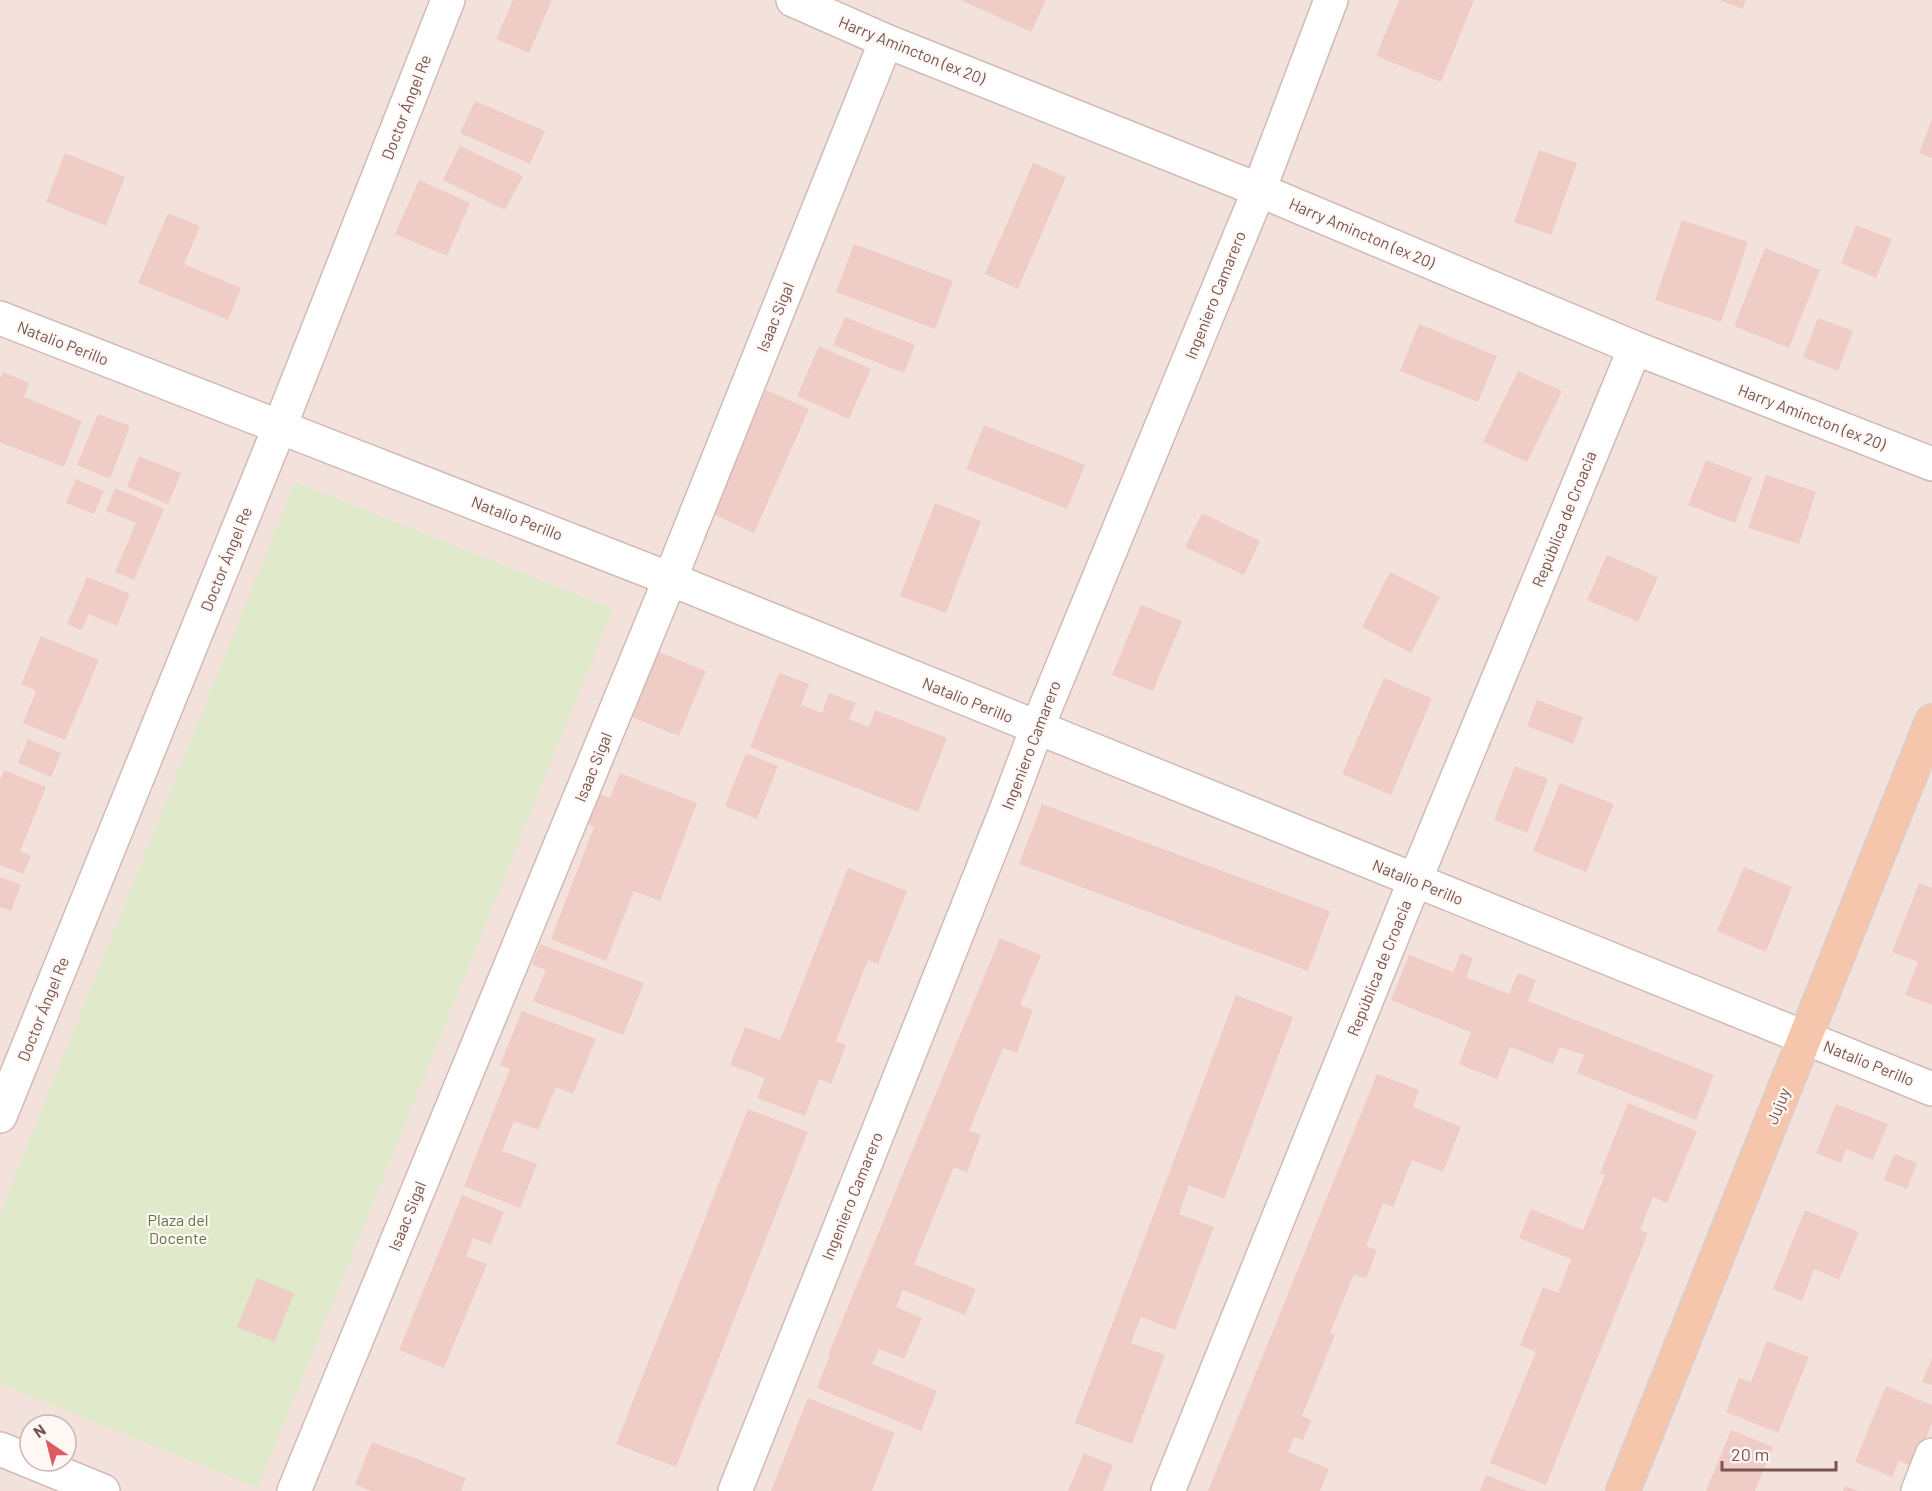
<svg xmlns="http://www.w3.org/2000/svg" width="1932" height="1491" viewBox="0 0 1932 1491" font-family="Barlow,sans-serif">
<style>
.residential{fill:#f3e2dc;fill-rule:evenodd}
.green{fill:#e0eacb}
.building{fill:#f0ccc6}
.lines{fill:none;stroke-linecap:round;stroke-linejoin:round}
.minor-casing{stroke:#d1bab5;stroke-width:36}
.major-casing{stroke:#d9cfce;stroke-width:36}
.minor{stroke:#fff;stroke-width:33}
.major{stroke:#f5c6ab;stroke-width:33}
.labels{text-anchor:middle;stroke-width:4.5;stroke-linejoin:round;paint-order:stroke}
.street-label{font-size:16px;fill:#775450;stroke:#fef7f4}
.park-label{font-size:16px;fill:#607645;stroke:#fef7f4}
</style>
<rect width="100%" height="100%" fill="#fcf2ed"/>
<path class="residential" d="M0,0H1932V1491H0ZM30,1425H66V1461H30Z"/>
<path class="green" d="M295,482L613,609L258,1488L0,1384V1213Z"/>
<path class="building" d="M513,0H552L529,53L496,39Z
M961,0H1046L1031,32Z
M1399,0H1474L1441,82L1376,56Z
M1719,0H1746L1743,9Z
M475,101L545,131L530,164L460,133Z
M1932,120V158L1919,153Z
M460,146L523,176L505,210L443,180Z
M1539,150L1577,163L1551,235L1514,222Z
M65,153L125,177L106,226L46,202Z
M1033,163L1066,177L1018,289L985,274Z
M419,180L470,203L447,256L395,234Z
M168,213L200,226L184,264L241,288L228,320L138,283Z
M1682,220L1748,242L1721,322L1655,300Z
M1856,225L1892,239L1876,278L1841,263Z
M854,244L953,281L935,329L836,292Z
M1765,248L1820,270L1789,348L1734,326Z
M845,317L915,345L904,373L833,345Z
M1818,318L1853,331L1838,371L1803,357Z
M1419,324L1497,356L1478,402L1400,371Z
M819,346L871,369L849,419L797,396Z
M1518,371L1562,391L1527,462L1483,442Z
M3,372L29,383L24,397L82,421L64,467L0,442V379Z
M766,390L809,409L754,533L711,513Z
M98,414L130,426L110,479L77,465Z
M984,425L1085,465L1067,509L966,469Z
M139,456L181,473L168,504L127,487Z
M1706,460L1752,478L1735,523L1688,505Z
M1766,475L1816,492L1799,544L1748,528Z
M76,479L104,491L94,514L66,503Z
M115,488L164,509L134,580L115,572L136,523L106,511Z
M935,503L981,521L946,613L900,596Z
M1202,513L1260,541L1244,575L1185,547Z
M1607,555L1658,577L1638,622L1587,600Z
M1390,572L1440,597L1411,653L1362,627Z
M87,577L130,594L117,626L89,614L82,630L67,624Z
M1141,605L1182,621L1153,691L1112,675Z
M41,636L99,660L65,740L23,723L36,691L21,684Z
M654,650L706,671L679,736L627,715Z
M779,673L809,684L801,705L822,713L829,693L856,703L849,719L869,727L875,710L947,738L918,812L750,747Z
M1384,678L1432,698L1391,795L1342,774Z
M1537,700L1583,717L1573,744L1527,726Z
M28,739L61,753L51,777L18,763Z
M746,753L778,766L757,819L725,806Z
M1515,766L1548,779L1527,833L1494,820Z
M4,770L46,787L20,851L31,856L23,874L0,865V780Z
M620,773L697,803L660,901L634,891L606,961L551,939L594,827L586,823L598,793L610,798Z
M1560,783L1614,804L1586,872L1533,851Z
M1042,804L1330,911L1308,971L1019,864Z
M1744,867L1792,887L1766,952L1717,931Z
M848,868L907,891L878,964L868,960L836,1041L846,1045L831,1084L819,1079L805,1116L757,1098L765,1078L730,1065L745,1027L780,1040Z
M0,877L21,885L11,911L0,907Z
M1919,883L1932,888V1005L1905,995L1918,962L1892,952Z
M1000,938L1041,955L1020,1005L1033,1010L1017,1053L1003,1048L969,1131L981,1135L967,1172L954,1167L914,1264L976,1289L965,1315L903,1290L896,1307L922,1318L904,1359L879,1349L872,1364L937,1391L921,1431L817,1388L830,1355H828Z
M540,944L644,983L623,1035L533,1001L546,970L532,965Z
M1461,953L1473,958L1466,977L1509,994L1518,973L1536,980L1528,1001L1714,1075L1696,1120L1577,1073L1584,1055L1560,1047L1553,1064L1510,1047L1497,1079L1459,1064L1471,1032L1391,1000L1409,955L1453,972Z
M1236,995L1293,1017L1224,1199L1189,1185L1179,1214L1214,1227L1175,1330L1141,1317L1131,1343L1165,1355L1132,1444L1075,1423Z
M522,1011L596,1039L573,1094L556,1087L538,1130L514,1121L502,1151L537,1164L520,1208L464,1186L510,1069L500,1065Z
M1377,1074L1419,1090L1413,1107L1461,1127L1443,1172L1412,1160L1393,1207L1383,1203L1366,1246L1377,1250L1366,1279L1354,1274L1330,1333L1335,1335L1302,1416L1311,1420L1303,1440L1294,1437L1288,1452L1329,1469L1320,1491H1208Z
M1628,1103L1697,1131L1667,1203L1653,1197L1640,1230L1648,1233L1546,1485L1490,1463L1536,1352L1520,1345L1543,1287L1558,1293L1571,1259L1519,1238L1531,1209L1583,1230L1605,1175L1600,1173Z
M1836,1104L1888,1124L1873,1160L1846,1149L1841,1163L1816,1153Z
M748,1109L808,1132L676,1467L616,1444Z
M1894,1154L1917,1163L1907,1189L1884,1180Z
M462,1195L504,1212L491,1245L473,1238L466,1256L487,1264L444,1368L399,1350Z
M1805,1210L1859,1232L1839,1280L1814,1269L1802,1301L1773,1289Z
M257,1278L294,1293L275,1342L237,1327Z
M1767,1341L1809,1357L1778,1433L1726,1412L1739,1378L1751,1382Z
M1932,1358V1385L1922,1382Z
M1886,1386L1932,1405V1423L1914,1467L1899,1461L1892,1477L1855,1462Z
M808,1398L895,1433L872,1491H771Z
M1731,1430L1773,1447L1755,1491H1706Z
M372,1442L466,1478L461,1491H371L355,1484Z
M1084,1453L1113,1465L1103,1491H1068Z
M1486,1475L1527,1491H1480Z
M1845,1486L1858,1491H1843Z"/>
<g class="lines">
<g class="minor-casing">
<path id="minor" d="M793,0L886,41L1259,190L1635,348L1932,464
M0,318L670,579L1932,1089
M0,1116L280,426L448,0
M0,1449L103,1491
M294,1491L670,579L886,41
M735,1491L1005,813L1037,728L1259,190L1331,0
M1168,1491L1415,880L1635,348
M1918,1491L1932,1455"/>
</g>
<g class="major-casing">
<path id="major" d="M1623,1491L1932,721"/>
</g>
<use href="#minor" class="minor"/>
<use href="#major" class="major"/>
</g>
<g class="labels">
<g class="street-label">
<text transform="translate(912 50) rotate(22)" y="6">Harry Amincton (ex 20)</text>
<text transform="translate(406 107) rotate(-69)" y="6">Doctor Ángel Re</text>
<text transform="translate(1362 233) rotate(23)" y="6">Harry Amincton (ex 20)</text>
<text transform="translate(1215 295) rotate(-68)" y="6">Ingeniero Camarero</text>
<text transform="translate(775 317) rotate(-68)" y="6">Isaac Sigal</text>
<text transform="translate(63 343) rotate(21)" y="6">Natalio Perillo</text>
<text transform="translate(1812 417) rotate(21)" y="6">Harry Amincton (ex 20)</text>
<text transform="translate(517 518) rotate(21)" y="6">Natalio Perillo</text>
<text transform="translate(1564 519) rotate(-68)" y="6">República de Croacia</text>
<text transform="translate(226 559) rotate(-68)" y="6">Doctor Ángel Re</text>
<text transform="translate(968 700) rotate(22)" y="6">Natalio Perillo</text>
<text transform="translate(1031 745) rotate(-69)" y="6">Ingeniero Camarero</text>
<text transform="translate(593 767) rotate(-68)" y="6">Isaac Sigal</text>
<text transform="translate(1418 882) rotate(22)" y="6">Natalio Perillo</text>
<text transform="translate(1379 968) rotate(-68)" y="6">República de Croacia</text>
<text transform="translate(43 1009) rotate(-68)" y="6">Doctor Ángel Re</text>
<text transform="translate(1869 1063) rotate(22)" y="6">Natalio Perillo</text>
<text transform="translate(1778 1106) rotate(-68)" y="6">Jujuy</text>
<text transform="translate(852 1196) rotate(-68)" y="6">Ingeniero Camarero</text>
<text transform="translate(407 1216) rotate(-68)" y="6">Isaac Sigal</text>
</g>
<g class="park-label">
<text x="178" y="1226">Plaza del<tspan x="178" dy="18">Docente</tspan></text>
</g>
</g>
<g transform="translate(48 1443) rotate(325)"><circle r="28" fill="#fef7f4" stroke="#c8b6b2" stroke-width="1.5"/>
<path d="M0-4.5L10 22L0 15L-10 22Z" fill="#dd5b60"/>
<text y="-9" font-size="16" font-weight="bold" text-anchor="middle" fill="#775450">N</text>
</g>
<path d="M1722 1461v9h114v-9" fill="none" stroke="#775450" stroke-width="3"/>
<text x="1731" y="1461" font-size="18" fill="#775450" stroke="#fef7f4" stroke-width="4.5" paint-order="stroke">20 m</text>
</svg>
